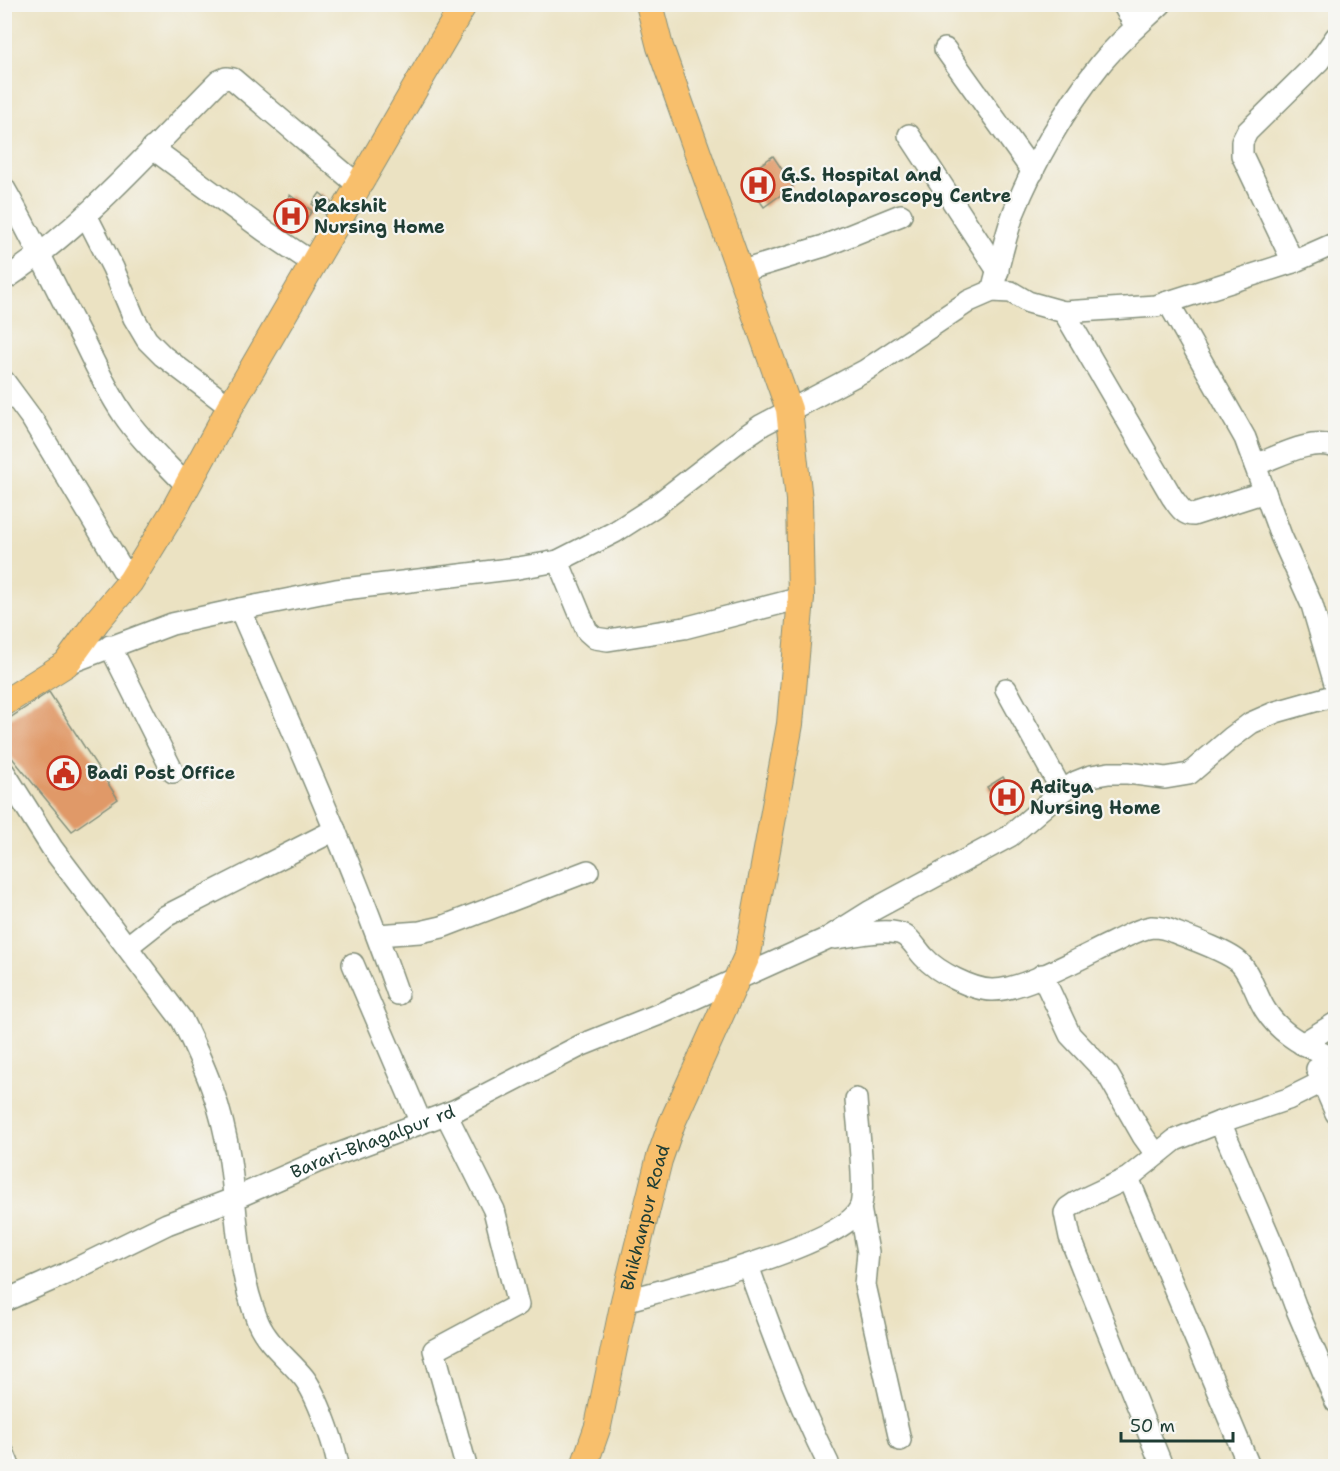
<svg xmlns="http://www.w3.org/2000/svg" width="1340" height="1471" viewBox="0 0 1340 1471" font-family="'Shantell Sans',sans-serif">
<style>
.building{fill:#e09968}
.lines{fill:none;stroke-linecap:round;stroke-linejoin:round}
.minor-casing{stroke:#85907b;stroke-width:24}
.major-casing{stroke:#85907b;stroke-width:28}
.minor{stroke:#fff;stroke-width:21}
.major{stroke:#f8bf6c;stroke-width:26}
.labels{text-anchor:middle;stroke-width:4.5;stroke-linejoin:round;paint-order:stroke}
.poi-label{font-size:18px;font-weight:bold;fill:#1f3d34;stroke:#f6f6f2;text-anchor:start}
.street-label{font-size:18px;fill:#1f3d34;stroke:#f6f6f2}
</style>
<rect width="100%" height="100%" fill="#f6f6f2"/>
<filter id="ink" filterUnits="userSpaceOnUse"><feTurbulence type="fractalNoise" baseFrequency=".0167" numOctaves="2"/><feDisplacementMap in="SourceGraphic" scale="12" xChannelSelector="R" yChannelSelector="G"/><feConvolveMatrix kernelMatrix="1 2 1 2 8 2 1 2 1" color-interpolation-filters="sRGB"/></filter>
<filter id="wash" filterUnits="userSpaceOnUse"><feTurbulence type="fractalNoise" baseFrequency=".008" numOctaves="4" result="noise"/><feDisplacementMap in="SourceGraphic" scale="24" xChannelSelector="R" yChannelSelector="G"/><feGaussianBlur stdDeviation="1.35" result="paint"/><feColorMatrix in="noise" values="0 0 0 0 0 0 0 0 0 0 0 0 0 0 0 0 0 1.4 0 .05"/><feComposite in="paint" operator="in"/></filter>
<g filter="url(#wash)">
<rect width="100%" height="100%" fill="#ebe2c2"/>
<g id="blocks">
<path class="building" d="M773,156L793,186L764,207L743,177Z
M320,193L331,202L325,214L312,204Z
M290,195L312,211L297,232L275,216Z
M49,692L118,799L72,831L4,748V722Z
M1003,777L1020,804L1005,814L987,787Z"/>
</g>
</g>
<g filter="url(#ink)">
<use href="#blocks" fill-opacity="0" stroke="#85907b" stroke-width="1.5"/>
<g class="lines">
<g class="minor-casing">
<g id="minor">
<path d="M1123,4L1136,27"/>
<path d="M945,49L1033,172"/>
<path d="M909,135L998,271"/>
<path d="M152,148L265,231L313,263"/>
<path d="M4,188C33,238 57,291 84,342C96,367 108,392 123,414C141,441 166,463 187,486"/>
<path d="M86,215L113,268L134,318L147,340L163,356L230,407"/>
<path d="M1293,262L1242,155V142L1247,132L1319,61L1336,37"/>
<path d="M739,272L824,246L901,215"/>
<path d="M4,280C85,226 150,150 219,81L226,78L233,79L358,185"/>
<path d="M992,291C999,265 1005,237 1014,212C1034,162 1066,107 1099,66C1117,43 1140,24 1161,4"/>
<path d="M1168,302L1245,438L1281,536L1312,605L1336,687"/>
<path d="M1064,312L1172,497C1178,505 1183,515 1193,515L1265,492"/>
<path d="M4,381L32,419L130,582"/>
<path d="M1255,465C1280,456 1309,438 1336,447"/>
<path d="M558,561L587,631L595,638L608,640L684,628L801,598"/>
<path d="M240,609C295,736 352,863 398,994"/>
<path d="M110,646L173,772"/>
<path d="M66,664L172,624L240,609L336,590L518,568L558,561L615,532L654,507L743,438L762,425L866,370L969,301L992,291L1011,292L1028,302L1064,312L1156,306L1293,262L1336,243"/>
<path d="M1006,689L1062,791"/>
<path d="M4,772L52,848L182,1020C206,1069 222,1106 230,1161C238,1216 236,1268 258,1322C268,1345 289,1359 304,1378C317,1395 335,1445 338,1466"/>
<path d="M377,935L420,932L442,927L588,871"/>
<path d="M835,938C854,936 879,929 898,933C910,935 916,949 924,957C937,972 973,990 992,990C1022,991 1086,955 1114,942C1127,936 1138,929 1152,927C1159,927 1168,929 1174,932C1190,938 1229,952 1240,963C1252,976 1256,996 1266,1011C1282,1036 1308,1048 1336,1059"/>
<path d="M128,946L166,916L335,830"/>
<path d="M353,964L421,1123"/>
<path d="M1042,975L1070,1035L1108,1075L1143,1136L1156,1154"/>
<path d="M1302,1044L1336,1023"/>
<path d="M1317,1069L1336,1113"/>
<path d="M446,1114L494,1210L518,1305L434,1350L466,1466"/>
<path d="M1220,1122L1274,1248L1295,1305L1336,1402"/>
<path d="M1128,1178L1249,1466"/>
<path d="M860,1208L868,1252L865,1285L900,1440"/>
<path d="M748,1266C772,1333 796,1399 828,1463"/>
<path id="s1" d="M4,1301L65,1274L167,1224L233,1199L317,1162L456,1110L582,1045L662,1013L828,938L871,911L1010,836L1062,791L1076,782L1091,776L1109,773H1128L1165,778L1189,774L1231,738L1251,723L1276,712L1336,695"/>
<path d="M624,1301C667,1289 843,1245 860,1208C867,1192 857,1120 856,1099"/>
<path d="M4,1454L9,1466"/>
<path d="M1162,1466L1089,1285L1070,1237L1065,1213L1068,1208L1077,1202L1128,1178L1175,1140L1220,1122L1288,1099L1322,1082"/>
</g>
</g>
<g class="major-casing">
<g id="major">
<path d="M4,703L66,664L97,621L130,582L173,512L230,407L464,4"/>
<path id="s2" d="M584,1466L598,1426L624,1301L659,1160L672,1123L748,954L790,724L801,598L799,500L789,409L660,47L649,4"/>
</g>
</g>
<use href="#minor" class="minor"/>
<use href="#major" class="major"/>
</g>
</g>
<defs>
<g id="hospital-ring" transform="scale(1.725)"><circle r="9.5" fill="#f6f6f2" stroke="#c8321e" stroke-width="1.5"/><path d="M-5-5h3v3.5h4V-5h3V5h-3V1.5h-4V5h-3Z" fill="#c8321e"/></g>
<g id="civic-ring" transform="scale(1.725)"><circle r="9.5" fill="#f6f6f2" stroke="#c8321e" stroke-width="1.5"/><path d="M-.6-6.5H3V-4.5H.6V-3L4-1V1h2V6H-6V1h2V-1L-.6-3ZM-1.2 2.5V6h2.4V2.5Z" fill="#c8321e"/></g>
</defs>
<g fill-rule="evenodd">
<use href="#hospital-ring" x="758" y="185"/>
<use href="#hospital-ring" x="291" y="216"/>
<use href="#civic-ring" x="64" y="773"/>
<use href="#hospital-ring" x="1007" y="797"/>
</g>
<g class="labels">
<g class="poi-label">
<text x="781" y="181">G.S. Hospital and<tspan x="781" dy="21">Endolaparoscopy Centre</tspan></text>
<text x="314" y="212">Rakshit<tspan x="314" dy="21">Nursing Home</tspan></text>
<text x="87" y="779">Badi Post Office</text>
<text x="1030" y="793">Aditya<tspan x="1030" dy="21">Nursing Home</tspan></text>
</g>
<g class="street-label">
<text dy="6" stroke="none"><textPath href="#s1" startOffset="402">Barari-Bhagalpur rd</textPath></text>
<text dy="6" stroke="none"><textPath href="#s2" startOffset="256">Bhikhanpur Road</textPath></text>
</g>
</g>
<rect width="1340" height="1471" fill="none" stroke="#f6f6f2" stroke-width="24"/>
<path d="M1121 1432v9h112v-9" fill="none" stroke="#1f3d34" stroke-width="3"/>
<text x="1130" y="1432" font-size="18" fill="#1f3d34" stroke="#f6f6f2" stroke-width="4.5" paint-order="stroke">50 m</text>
</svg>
